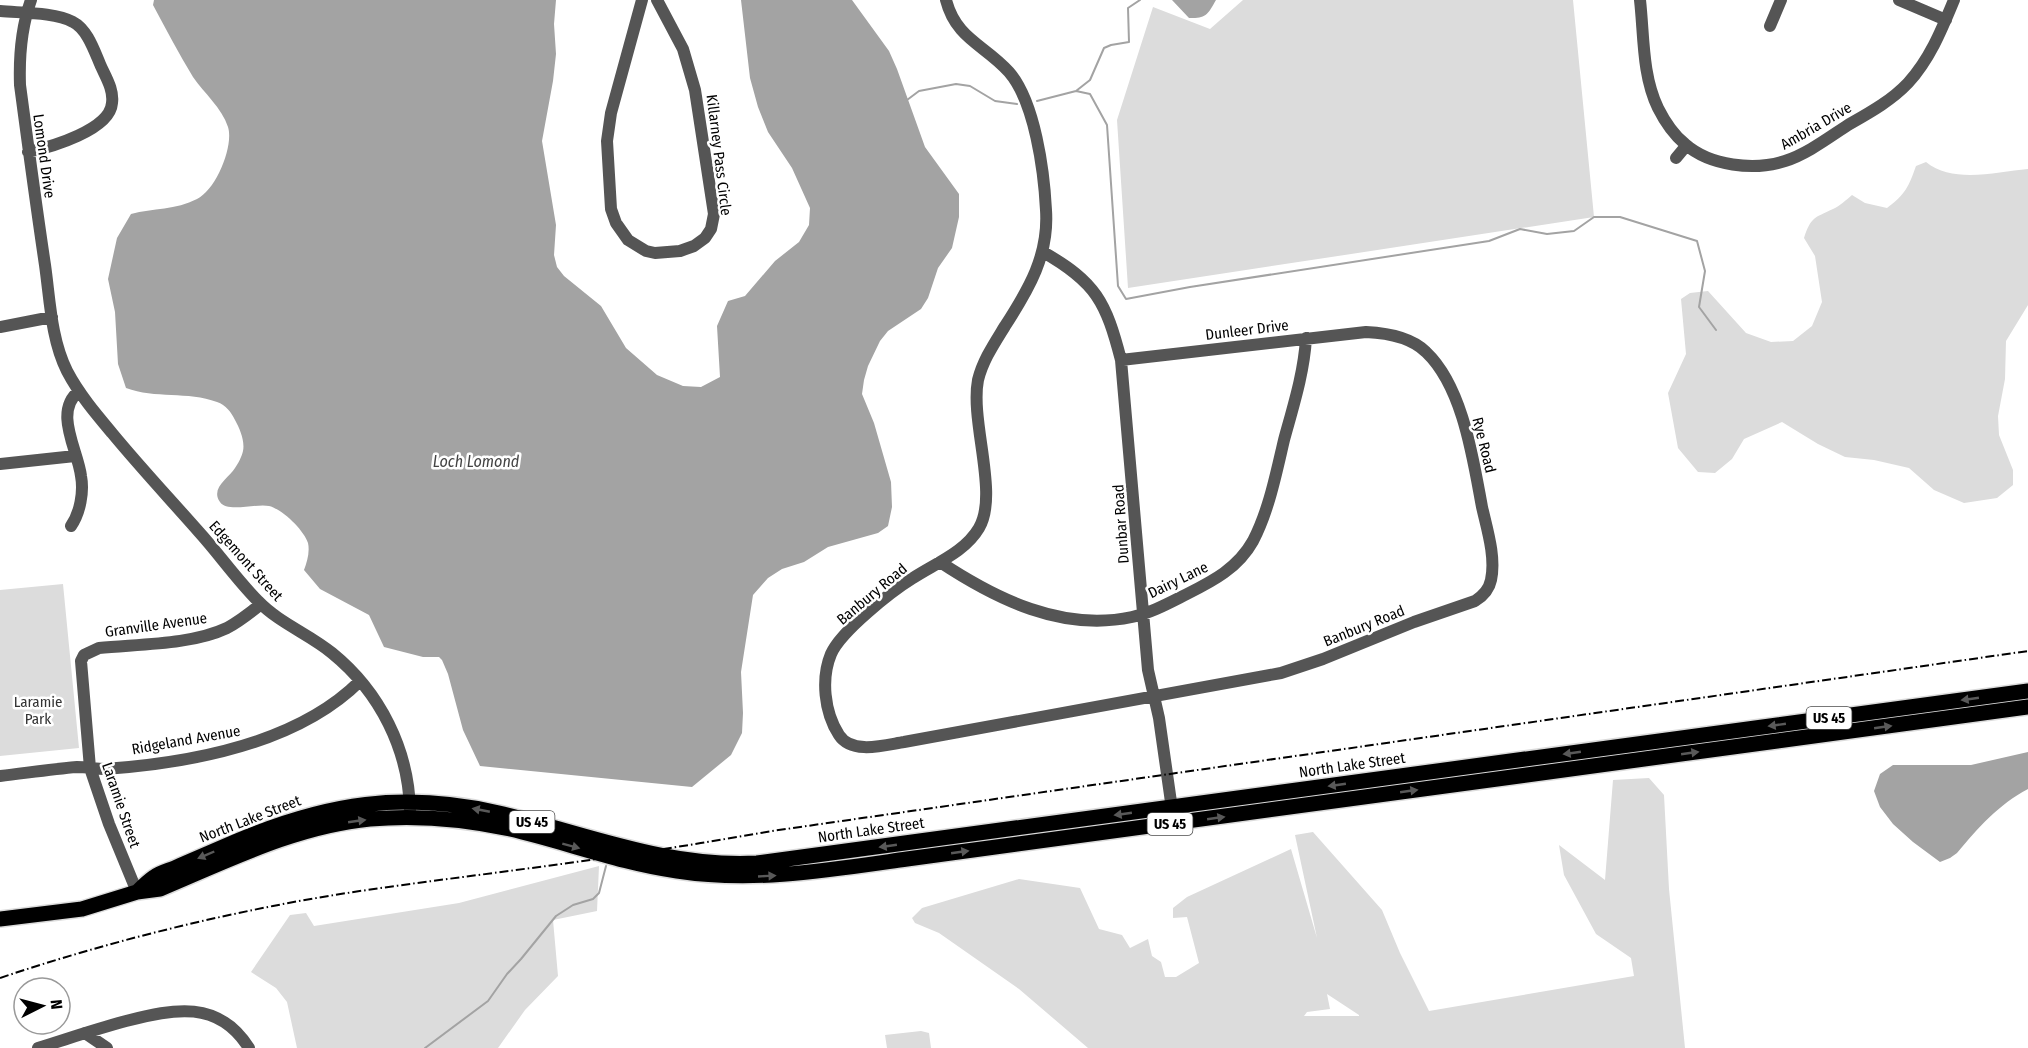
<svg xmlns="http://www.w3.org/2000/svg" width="2028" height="1048" viewBox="0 0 2028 1048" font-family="'Fira Sans Condensed',sans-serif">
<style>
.green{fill:#dcdcdc;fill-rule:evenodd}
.water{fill:#a3a3a3}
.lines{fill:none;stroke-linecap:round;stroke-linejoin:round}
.stream{stroke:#a3a3a3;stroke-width:2}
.major-casing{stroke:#dbdbdb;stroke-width:18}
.minor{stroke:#555;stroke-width:12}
.major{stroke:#000;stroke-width:15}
.rail{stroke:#000;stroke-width:2;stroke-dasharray:9 3 1.5 3;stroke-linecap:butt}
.oneway{fill:#595959}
.labels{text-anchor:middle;stroke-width:5;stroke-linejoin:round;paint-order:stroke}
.shield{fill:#fff;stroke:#4c4c4c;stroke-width:1.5}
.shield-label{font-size:14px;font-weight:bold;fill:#000}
.street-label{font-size:15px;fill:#000;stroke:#fff}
.park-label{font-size:15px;fill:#333;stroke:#fff}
.water-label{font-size:16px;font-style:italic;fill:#444;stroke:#fff}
</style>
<rect width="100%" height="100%" fill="#fff"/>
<path class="green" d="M1243,0H1573L1594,217L1128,288L1117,120L1153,7L1210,29Z
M1926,162C1953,184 1996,172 2028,169V305L2006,341L2005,379L1998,416L1999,435L2013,470V485L1997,498L1964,503L1934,490L1909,468L1874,460L1845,457L1818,444L1782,422L1744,439L1732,459L1715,473L1698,472L1678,448L1668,393L1686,354L1681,299L1690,293L1708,291L1746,333L1771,342L1793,341L1812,326L1822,302L1815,256L1804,238C1811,217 1814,218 1833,209C1840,206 1846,200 1852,195L1865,203L1887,208C1905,195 1909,186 1916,166Z
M63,584L79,748L0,756V590Z
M1649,778L1664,795L1669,889L1685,1048H1088L1019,989L939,933L915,923L912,918L922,908L1019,879L1080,888L1099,929L1122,935L1130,948L1148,939L1152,956L1161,962L1165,977H1176L1199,963L1187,917L1173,918V908L1187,897L1291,849L1317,938L1295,835L1313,832L1382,910L1400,953L1429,1011L1634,976L1631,958L1596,934L1564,875L1559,845L1605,880L1613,780ZM1327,994L1359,1015V1016H1304L1307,1012L1330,1009Z
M599,866L597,911L553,920L558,976L525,1010L498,1048H297L287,1002L276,988L251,972L290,915L306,913L314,926L459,903Z
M921,1031L929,1033L931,1048H887L885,1035Z"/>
<path class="water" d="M154,0H556L554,24L556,54L553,81L542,141L556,225L554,255L557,267L564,276L601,306L626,348L657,375L683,386L701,387L720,377L717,326L728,301L745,296L775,261L799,242L809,225L810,208L792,168L768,132L758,107L750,78L741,0H852L889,51L897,69L925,147L959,194V217L952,248L938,268L928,298L921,309L888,331L880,341L868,366L864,380L862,394L874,423L891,482L892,507L888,526L878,533L828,547L804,562L782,569L768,578L753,595L741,672L743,713L742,733L731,755L692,787L480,766L463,730L448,674L442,660L439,657H423L384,647L369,615L320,589L304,570C307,562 310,552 308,543C304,530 282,509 269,506C257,503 227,513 220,502C210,488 229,478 235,468C238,464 242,456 243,451C245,441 240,429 235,420C231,412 226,405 217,402C188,391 155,399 126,388L118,364L115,312L108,279L117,238L131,214C153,208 176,210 197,199C216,190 234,146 228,127C222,108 204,93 193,77C179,54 166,29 153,5Z
M1172,0H1216C1208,14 1206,19 1189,18Z
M2028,752V789C1998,805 1979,827 1957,853L1950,858L1940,862L1913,842L1893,824L1880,807L1874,791L1880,774L1893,765H1971Z"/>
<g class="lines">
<path class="stream" d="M1076,91L1090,94L1107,125L1118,286L1126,299L1190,287L1489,241L1520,229L1547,234L1574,231L1594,217H1620L1697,241L1705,271L1699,307L1716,330
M907,100L919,91L956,84L970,86L995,101L1017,104
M1037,101L1076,91L1090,80L1104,48L1111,45L1129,42L1128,8L1140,0
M425,1048L488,1001L507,974L521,959L556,916L573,905L593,899L599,893L606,866"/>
<g class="major-casing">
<path id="major" d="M137,892C142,887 148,881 154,877C161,872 171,870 179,866C198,858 218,849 237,841C327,803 403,791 499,813C585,833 666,868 757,863L2028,691
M0,919L82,909L137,892L160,889C227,861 296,826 370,819C416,815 464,819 510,829C566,842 620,863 677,871C754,883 830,870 907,859L2028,707"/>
</g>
<path class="minor" d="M31,0C21,28 19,56 20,85C28,145 36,205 45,265C50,300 51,339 67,371C79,394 96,414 112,433C140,467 170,499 199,532C219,554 237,580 258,601C279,623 309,634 332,653C380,692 409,750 410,811
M642,0L611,113L607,141L611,209L616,223L628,240L646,251L655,253L680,251L694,246L705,238L711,229L714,214L695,90L683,49L657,0
M946,0C956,39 985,45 1009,72C1035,102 1044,171 1046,210C1049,255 1029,289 1005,326C994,344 983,360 978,380C970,422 999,494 979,528C965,552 936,563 913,578C892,591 841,631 831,654C821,678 824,712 839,735C852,755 885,745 904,742L1281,673L1323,659L1414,622L1475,601C1483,596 1489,590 1491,580C1496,557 1487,529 1482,507C1473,459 1463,387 1426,352C1411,337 1387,333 1366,332L1121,360
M1640,0C1644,35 1642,75 1658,108C1664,120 1674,135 1685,144C1710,166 1754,171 1785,161C1807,154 1828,138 1848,125C1869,113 1891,101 1908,83C1930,59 1942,29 1954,0
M1899,0L1946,20
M0,11C20,13 55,12 73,22C87,29 94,50 100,64C105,76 114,89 112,103C110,130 51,147 28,152
M1770,26L1781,0
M1676,158L1686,146
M1043,252C1096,282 1106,302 1121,360L1148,670L1159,718L1173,816
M0,327L52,317
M0,464L75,456
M71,526C80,513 84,492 81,476C78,450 53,412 79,391
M940,562C996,599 1062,632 1132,617C1151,613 1169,603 1187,594C1213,581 1238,568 1253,541C1269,510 1276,474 1284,440C1293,407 1304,373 1306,338
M0,776C26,773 52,769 77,767C87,767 96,769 105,769C190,763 297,744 360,681
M137,892L109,824L90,768L81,661L84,655L99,648C139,644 191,645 227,628C240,621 250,613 261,604
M85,1033L107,1048
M38,1048C67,1039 96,1029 126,1021C174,1009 218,999 249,1048"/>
<use href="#major" class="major"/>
<path class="rail" d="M0,978C89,948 181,924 273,906C353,890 435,881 516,870C602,859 687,846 772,831L2028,651"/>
</g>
<defs><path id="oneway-solid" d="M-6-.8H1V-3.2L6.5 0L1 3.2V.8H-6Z" transform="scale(1.5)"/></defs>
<g class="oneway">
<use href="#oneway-solid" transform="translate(1970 699) rotate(172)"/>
<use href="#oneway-solid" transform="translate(1777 725) rotate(172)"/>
<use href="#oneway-solid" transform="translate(1883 727) rotate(-8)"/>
<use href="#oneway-solid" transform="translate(1572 753) rotate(172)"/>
<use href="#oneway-solid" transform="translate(1690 753) rotate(-8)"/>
<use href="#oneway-solid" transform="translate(1337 785) rotate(172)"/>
<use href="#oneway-solid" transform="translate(1409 791) rotate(-8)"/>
<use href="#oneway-solid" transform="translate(481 810) rotate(-169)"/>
<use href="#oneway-solid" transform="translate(1123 814) rotate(172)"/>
<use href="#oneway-solid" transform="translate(1216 818) rotate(-8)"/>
<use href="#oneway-solid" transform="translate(357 821) rotate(-8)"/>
<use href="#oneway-solid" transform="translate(571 846) rotate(15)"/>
<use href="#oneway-solid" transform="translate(888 846) rotate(172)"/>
<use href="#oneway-solid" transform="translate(960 852) rotate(-8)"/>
<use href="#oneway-solid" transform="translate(206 855) rotate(157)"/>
<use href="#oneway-solid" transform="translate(767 876) rotate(-3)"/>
</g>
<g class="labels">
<g class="shield">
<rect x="1806.5" y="707" width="45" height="22" rx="4.5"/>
<rect x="509.5" y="811" width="45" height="22" rx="4.5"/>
<rect x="1147.5" y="813" width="45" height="22" rx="4.5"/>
</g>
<g class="shield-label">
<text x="1829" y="723">US 45</text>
<text x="532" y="827">US 45</text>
<text x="1170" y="829">US 45</text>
</g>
<g class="street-label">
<text transform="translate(1816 126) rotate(-30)" y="5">Ambria Drive</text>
<text transform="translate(719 155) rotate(83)" y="5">Killarney Pass Circle</text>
<text transform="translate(44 156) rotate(82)" y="5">Lomond Drive</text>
<text transform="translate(1247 330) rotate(-7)" y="5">Dunleer Drive</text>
<text transform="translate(1484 445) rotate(76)" y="5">Rye Road</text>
<text transform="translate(1121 524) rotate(-94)" y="5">Dunbar Road</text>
<text transform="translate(246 561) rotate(48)" y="5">Edgemont Street</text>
<text transform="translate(1178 580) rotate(-26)" y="5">Dairy Lane</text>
<text transform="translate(872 594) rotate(-40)" y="5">Banbury Road</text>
<text transform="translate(156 625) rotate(-8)" y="5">Granville Avenue</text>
<text transform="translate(1364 626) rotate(-22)" y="5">Banbury Road</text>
<text transform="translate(186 740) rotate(-10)" y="5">Ridgeland Avenue</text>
<text transform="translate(1352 765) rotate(-8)" y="5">North Lake Street</text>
<text transform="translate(121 805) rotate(71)" y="5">Laramie Street</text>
<text transform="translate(250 819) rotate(-21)" y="5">North Lake Street</text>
<text transform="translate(871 830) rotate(-8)" y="5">North Lake Street</text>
</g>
<g class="park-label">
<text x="38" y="707">Laramie<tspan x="38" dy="17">Park</tspan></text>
</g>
<g class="water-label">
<text x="476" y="467">Loch Lomond</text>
</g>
</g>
<g transform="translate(42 1006) rotate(84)"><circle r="28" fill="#ffffff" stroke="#999999" stroke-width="1.5"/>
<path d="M0-4.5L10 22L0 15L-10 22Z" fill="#000000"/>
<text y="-9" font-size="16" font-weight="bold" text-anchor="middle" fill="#000000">N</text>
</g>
</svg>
